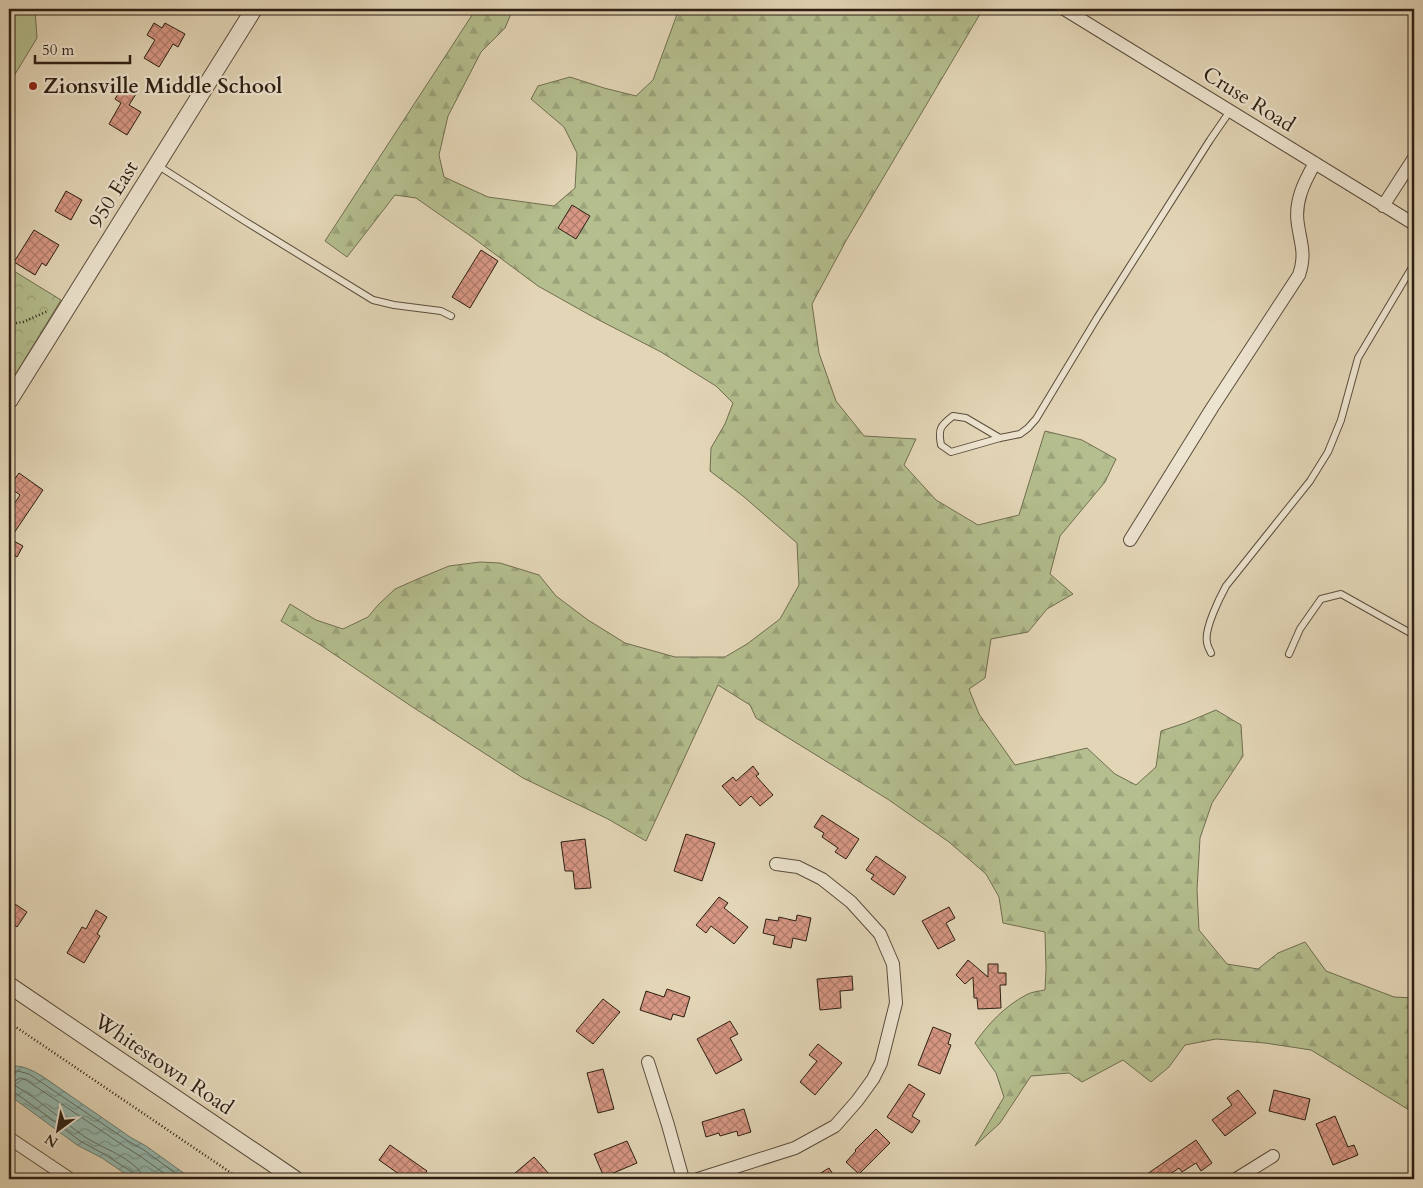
<svg xmlns="http://www.w3.org/2000/svg" width="1423" height="1188" viewBox="0 0 1423 1188" font-family="Cardo,serif">
<style>
.forest{fill:url(#forest-firs);stroke:#706e50}
.park{fill:url(#park-crowns);stroke:#706e50}
.pitch{fill:#b4be8e;stroke:#706e50}
.water{fill:url(#water-waves);stroke:#6b7b71}
.lines{fill:none;stroke-linecap:round;stroke-linejoin:round}
.shore{stroke:#616c62;stroke-width:1}
.building{fill:url(#building-cross-hatch);stroke:#2d1f13}
.service-casing{stroke:#5a4d3c;stroke-width:8}
.minor-casing{stroke:#5a4d3c;stroke-width:14}
.tertiary-casing{stroke:#5a4d3c;stroke-width:18}
.path{stroke:#2d1f13;stroke-width:2.5;stroke-dasharray:1 2.5;stroke-linecap:butt}
.service{stroke:#ede4d0;stroke-width:6}
.minor{stroke:#ede4d0;stroke-width:12}
.tertiary{stroke:#ede4d0;stroke-width:16}
.poi-dot{fill:#8f2418;stroke:#ede4d0;stroke-width:2}
.labels{text-anchor:middle;stroke-width:4.5;stroke-linejoin:round;paint-order:stroke}
.poi-label{font-size:21px;font-weight:bold;fill:#2d1f13;stroke:#ede4d0;text-anchor:start}
.street-label{font-size:21px;fill:#2d1f13;stroke:#ede4d0}
</style>
<defs>
<pattern id="forest-firs" width="22" height="20" patternUnits="userSpaceOnUse" patternTransform="scale(1.25)"><rect width="22" height="20" fill="#b4be8e"/><path d="M5 1l3.5 6h-7zM16 11l3.5 6h-7z" fill="#9ba37a"/></pattern>
<pattern id="park-crowns" width="20" height="18" patternUnits="userSpaceOnUse" patternTransform="scale(1.25)"><rect width="20" height="18" fill="#b4be8e"/><path d="M2 6a3 3 0 1 1 6 0M12 15a3 3 0 1 1 6 0" fill="none" stroke="#9ba37a"/></pattern>
<pattern id="water-waves" width="16" height="10" patternUnits="userSpaceOnUse" patternTransform="scale(1.25)"><rect width="16" height="10" fill="#95b9b0"/><path d="M0 5q4-4 8 0t8 0" fill="none" stroke="#7a968e"/></pattern>
<pattern id="building-cross-hatch" width="8" height="8" patternUnits="userSpaceOnUse" patternTransform="scale(1.25)"><rect width="8" height="8" fill="#d79784"/><path d="M0 0l8 8M0 8l8-8" fill="none" stroke="#af7b6b"/></pattern>
</defs>
<rect width="100%" height="100%" fill="#e3d6b7"/>
<filter id="stains"><feTurbulence type="fractalNoise" baseFrequency=".004" numOctaves="4"/><feColorMatrix values="0 0 0 0 .2 0 0 0 0 .09 0 0 0 0 .02 0 0 0 .5 -.17"/></filter>
<radialGradient id="worn" r=".72"><stop offset=".6" stop-color="#630" stop-opacity="0"/><stop offset="1" stop-color="#630" stop-opacity=".3"/></radialGradient>
<path class="forest" d="M476,9H513L505,28L481,52L448,116L439,155L444,177L488,197L554,206L575,188L577,153L564,127L531,99L538,86L570,77L604,88L636,96L653,80L679,9H992L980,14L847,239L812,304L819,353L836,401L864,436L916,439L904,465L936,500L978,525L1019,515L1045,431L1082,440L1116,459L1105,482L1060,536L1050,574L1073,594L1047,609L1028,632L991,639L985,678L969,689L979,714L1015,765L1087,748L1115,774L1136,785L1156,767L1161,731L1185,723L1216,710L1241,725L1243,756L1212,803L1200,838L1197,890L1199,930L1227,964L1258,969L1278,953L1305,942L1326,971L1394,997L1414,998V1113L1311,1050L1265,1043L1216,1039L1185,1045L1169,1067L1151,1082L1123,1060L1082,1082L1069,1073L1031,1076L1000,1123L975,1146L1004,1097L996,1073L975,1043C988,1024 1005,1006 1026,995C1031,992 1039,991 1045,990L1046,969L1045,932L1003,923L999,897L986,874L949,842L889,800L756,718L750,705L718,685L646,841L608,819L523,778L411,706L322,646L281,621L290,604L316,620L343,629L368,617L378,605L395,589L420,578L449,566L480,562L500,563L539,575L556,596L588,620L625,643L675,657H725L747,644L780,619L799,585L797,543L743,496L710,471L711,448L725,424L733,403L716,386L661,352L595,318L538,286L472,237L416,198L395,195L347,257L325,241Z"/>
<path class="park" d="M9,268L61,300L9,385Z"/>
<path class="pitch" d="M9,9H35L37,38L9,84Z"/>
<path class="water" d="M14,1066C25,1066 33,1071 42,1076L130,1137L146,1146L192,1179H133L102,1158L77,1145L9,1095V1073Z"/>
<g class="lines">
<path class="shore" d="M9,1076L12,1075L18,1071L29,1074L128,1141L144,1150L183,1179
M9,1091L14,1092L50,1118L80,1141L104,1154L132,1172L135,1175V1179
M142,1179C141,1175 141,1172 138,1169C123,1154 102,1148 85,1137C62,1121 39,1099 14,1085L13,1082L20,1078L26,1080L124,1146L140,1156L172,1179"/>
</g>
<path class="building" d="M154,23L162,28L165,23L185,34L178,47L173,44L159,67L144,58L155,40L147,35Z
M123,86L136,94L129,105L141,112L127,135L109,124L121,103L115,99Z
M66,191L82,200L71,220L55,211Z
M572,205L590,216L576,239L558,228Z
M34,230L59,245L46,266L42,263L35,275L14,262Z
M481,250L498,261L470,308L452,297Z
M19,473L43,490L10,539L23,546L17,557L9,552V512L20,495L9,487Z
M753,766L759,774L756,776L773,795L760,806L751,796L740,806L722,786L733,777L736,781Z
M822,815L859,839L846,859L835,852L838,848L822,837L824,833L814,827Z
M686,834L715,843L702,881L674,871Z
M585,839L591,888L575,889L573,871H565L561,842Z
M876,856L906,877L894,895L871,879L874,875L866,870Z
M719,897L728,903L724,908L748,927L734,944L711,926L706,933L696,925Z
M9,900L27,912L17,927L9,921Z
M949,907L955,918L946,923L955,940L938,949L922,921Z
M96,910L107,917L97,934L100,936L84,963L67,953L82,927L86,929Z
M797,915L811,918L806,941L793,938L791,948L773,944L775,936L763,933L766,919L778,921L779,917L796,921Z
M968,960L988,977V964H998V973H1006V985H1000L1001,1008L978,1009L977,998H974L973,977L965,984L956,975Z
M852,976L853,990L840,991L841,1008L820,1010L817,979Z
M667,989L690,997L684,1017L673,1014L671,1020L640,1010L646,991L664,997Z
M603,999L620,1012L593,1044L576,1031Z
M730,1021L738,1034L730,1038L742,1060L716,1074L697,1039Z
M933,1027L951,1034L948,1044L951,1045L940,1074L918,1065Z
M818,1044L842,1063L815,1095L800,1082L817,1061L809,1055Z
M603,1069L614,1109L598,1113L587,1073Z
M909,1084L925,1094L912,1116L920,1121L912,1133L887,1117Z
M1238,1090L1256,1113L1225,1136L1212,1120L1232,1105L1227,1098Z
M1274,1090L1310,1099L1305,1120L1269,1111Z
M744,1109L751,1132L738,1136L737,1131L720,1136L719,1133L706,1137L702,1122Z
M1335,1116L1348,1147L1354,1145L1358,1155L1333,1165L1316,1124Z
M876,1129L890,1143L859,1174L846,1162L856,1151L855,1150Z
M1196,1140L1212,1163L1201,1171L1196,1163L1182,1172L1179,1168L1163,1179H1140Z
M627,1141L637,1163L604,1177L594,1154Z
M390,1145L427,1171L421,1179H414L408,1175L406,1179L379,1160Z
M534,1157L549,1174L543,1179H508Z
M829,1168L836,1179H811Z"/>
<g class="lines">
<g class="service-casing">
<path id="service" d="M157,165L243,220L373,300L394,305L441,311L451,316
M1000,438L966,418L953,416C940,426 938,429 941,445L951,452L1000,438L1020,434L1028,428L1036,419L1097,318L1210,140L1230,111
M1211,653C1210,650 1207,646 1207,642C1204,629 1220,597 1226,586L1310,481L1328,452L1341,420L1358,358L1414,264
M1289,654L1300,629L1321,599L1341,594L1414,635"/>
</g>
<g class="minor-casing">
<path id="minor" d="M1064,9L1414,224
M1383,206L1414,158
M1130,540L1212,408L1299,275C1306,254 1301,245 1298,225C1294,202 1304,182 1315,163
M648,1062L668,1125L683,1179
M9,1138L70,1179
M698,1179L795,1148L835,1126L857,1101L873,1079L881,1063L896,1003L893,964L880,934L851,902L822,879L798,867L776,864
M1236,1179L1273,1156"/>
</g>
<g class="tertiary-casing">
<path id="tertiary" d="M9,401L254,9
M9,985L295,1179"/>
</g>
<path class="path" d="M9,324L23,322L48,311
M9,1012L12,1014L10,1023L240,1179"/>
<use href="#service" class="service"/>
<use href="#minor" class="minor"/>
<use href="#tertiary" class="tertiary"/>
</g>
<circle class="poi-dot" cx="33" cy="86" r="5"/>
<g class="labels">
<g class="poi-label">
<text x="43" y="93">Zionsville Middle School</text>
</g>
<g class="street-label">
<text transform="translate(1249 99) rotate(32)" y="7">Cruse Road</text>
<text transform="translate(113 194) rotate(-58)" y="7">950 East</text>
<text transform="translate(164 1064) rotate(34)" y="7">Whitestown Road</text>
</g>
</g>
<rect width="1423" height="1188" fill="none" stroke="#e3d6b7" stroke-width="30"/>
<rect x="10" y="10" width="1403" height="1168" fill="none" stroke="#2d1f13" stroke-width="2.5"/>
<rect x="15" y="15" width="1393" height="1158" fill="none" stroke="#2d1f13"/>
<g transform="translate(58 1130) rotate(212)" stroke="#ede4d0" stroke-width="4" paint-order="stroke">
<path d="M0-4L9 19L0 12L-9 19Z" fill="#2d1f13"/>
<text y="-8" font-size="14" font-weight="bold" text-anchor="middle" fill="#2d1f13">N</text>
</g>
<path d="M35 55v8h95v-8" fill="none" stroke="#2d1f13" stroke-width="2.5"/>
<text x="42" y="55" font-size="15" fill="#2d1f13" stroke="#ede4d0" stroke-width="4" paint-order="stroke">50 m</text>
<rect width="100%" height="100%" filter="url(#stains)"/>
<rect width="100%" height="100%" fill="url(#worn)"/>
</svg>
